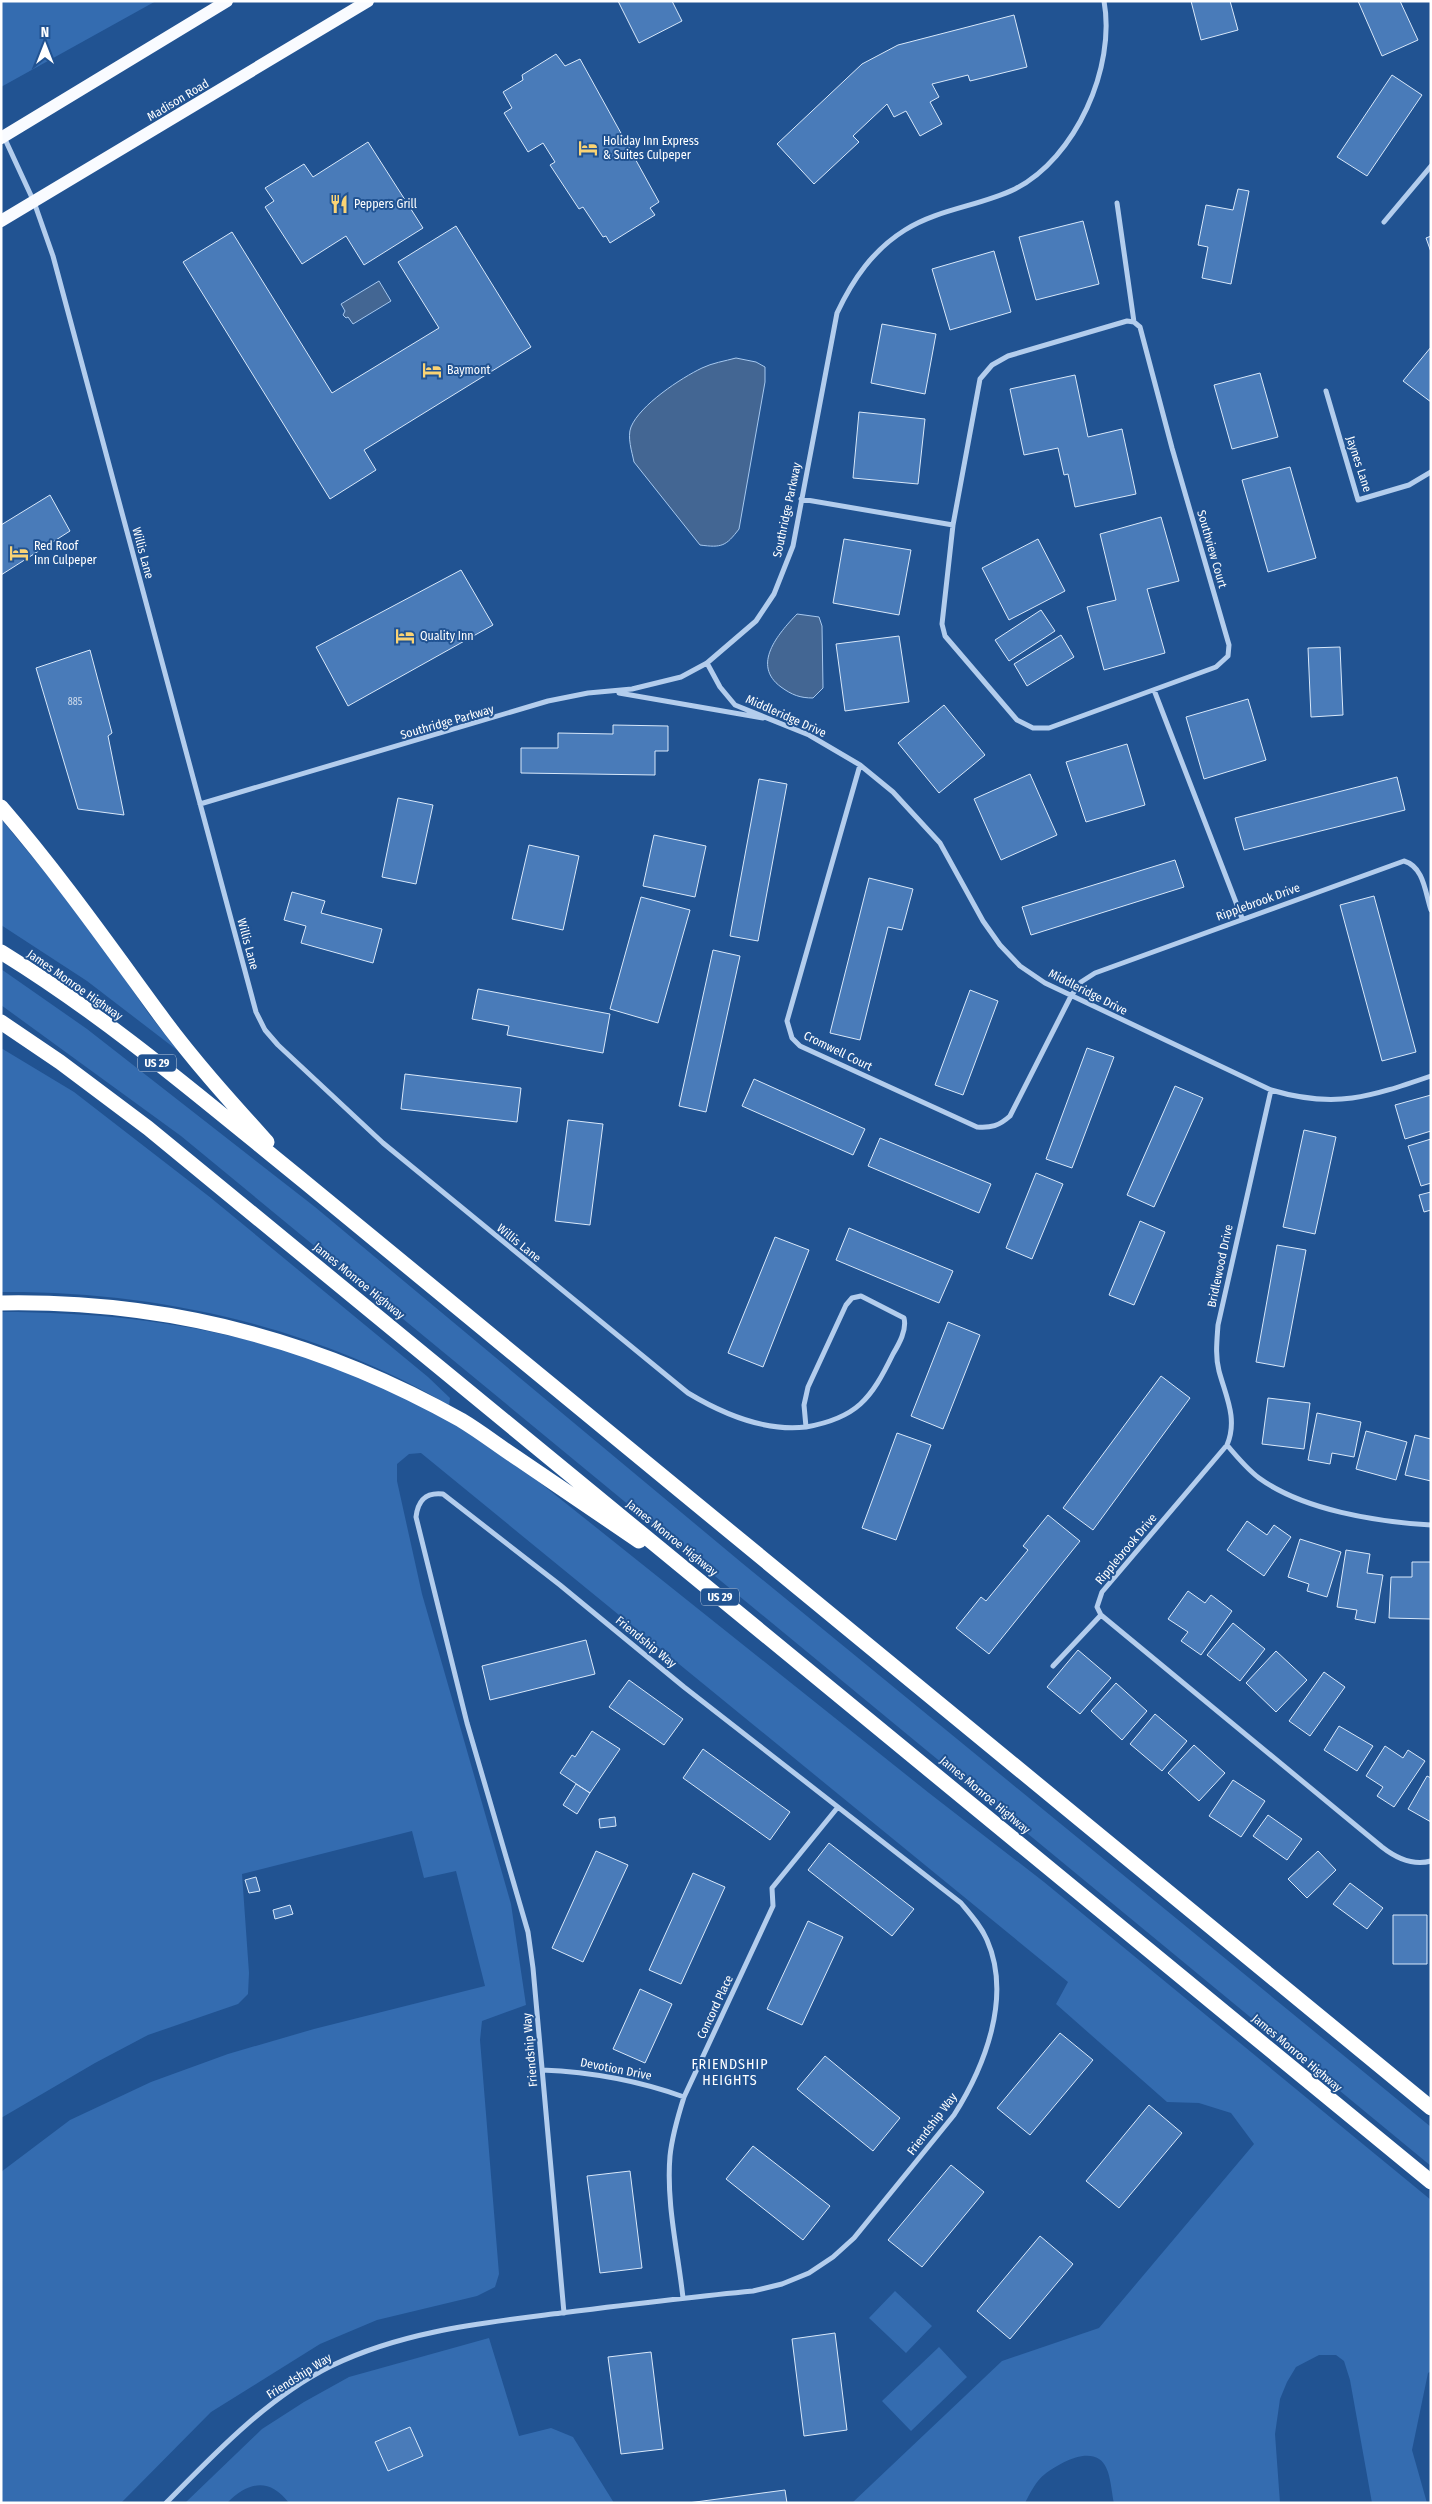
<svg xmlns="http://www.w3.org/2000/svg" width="1432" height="2504" viewBox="0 0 1432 2504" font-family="'Fira Sans Condensed',sans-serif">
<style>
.green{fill:#346cb0}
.water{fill:#436693;stroke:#a6c8ef}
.building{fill:#497bb9;stroke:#d8e8fa}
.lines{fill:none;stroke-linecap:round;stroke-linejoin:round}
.minor{stroke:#b3cded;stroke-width:5}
.primary{stroke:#f9fbff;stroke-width:12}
.motorway{stroke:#fff;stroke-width:15}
.labels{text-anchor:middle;stroke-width:4;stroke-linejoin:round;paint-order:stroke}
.number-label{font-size:10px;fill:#d2deee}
.shield{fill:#215392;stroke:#bccbde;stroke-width:1}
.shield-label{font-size:11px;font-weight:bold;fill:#fff}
.street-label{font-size:12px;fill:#fff;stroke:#215392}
.poi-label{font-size:12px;fill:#fff;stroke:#215392;text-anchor:start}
.neighbourhood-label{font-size:14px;letter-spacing:1px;fill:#fff;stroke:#215392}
</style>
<rect width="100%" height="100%" fill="#215392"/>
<path class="green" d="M1,1H156L1,87Z
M1,819L82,917L149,1014L177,1050L87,981L1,925Z
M1,969L87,1029L315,1207L742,1563L1431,2127V2166L181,1136L1,1005Z
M1,1048L74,1092L211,1198L428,1377L450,1398L449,1405C313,1326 158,1291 1,1292Z
M1,1312C150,1312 284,1336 418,1404C444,1417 469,1432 494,1446L929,1793L1044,1882L1431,2200V2371L1428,2373L1412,2450L1427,2503H1372L1350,2380L1344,2361L1336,2355H1319L1296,2367L1287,2382L1280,2399L1275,2434L1280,2503H1114C1111,2491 1111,2466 1099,2459C1084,2449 1058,2464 1045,2474C1036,2481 1030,2493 1025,2503H852L1002,2361L1099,2328L1254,2144L1231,2113L1199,2103L1167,2102L1056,2004L1068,1982L421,1453L409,1454L397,1464V1481L422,1594L511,1904L526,2005L482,2021L480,2040L499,2274L495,2287L477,2296L377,2320L320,2344L211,2412L121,2503H1V2172L70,2120L151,2082L228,2054L314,2029L485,1986L456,1871L424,1878L412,1831L242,1874L249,1973L248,1994L238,2004L148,2035L95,2063L1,2118Z
M895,2291L932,2326L906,2353L869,2318Z
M489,2338L519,2436L551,2428L573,2437L614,2503H289C269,2477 248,2482 227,2503H185L262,2429L304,2402L349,2377Z
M939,2347L967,2377L911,2431L882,2401Z"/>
<path class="water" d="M379,281L391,301L353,324L348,317L346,318L343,315L345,311L341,304Z
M736,358L756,362L765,367V382L739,529C726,546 722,548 700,545L634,462C632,452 627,437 631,427C640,405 681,378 702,368C712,363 725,361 736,358Z
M797,614L819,617L822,626L823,688L813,698C800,698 792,695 781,687C751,665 778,634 797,614Z"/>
<path class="building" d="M618,1H672L682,21L639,43Z
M1191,1H1230L1238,30L1201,40Z
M1358,1H1400L1418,40L1382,56Z
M1014,15L1027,67L970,81L968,75L932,84L939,97L930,102L942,124L920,136L906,111L894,117L887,104L853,136L859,142L814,184L777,144L862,64L898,45Z
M556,54L565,66L580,59L659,202L650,208L655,215L610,243L606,236L603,237L583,207L579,209L550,165L555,162L543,143L528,152L504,113L512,108L503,92L523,80L522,75Z
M1392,75L1422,95L1367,176L1337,157Z
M368,142L423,228L364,265L346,236L302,264L265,207L274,201L265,188L304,164L313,177Z
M1238,189L1249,191L1231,284L1202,278L1208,247L1198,245L1206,205L1233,210Z
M1083,221L1099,284L1036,300L1019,237Z
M456,226L531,347L364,450L376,470L330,499L183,262L232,232L332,393L439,328L398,262Z
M1431,236V252L1426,238Z
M994,251L1011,312L950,330L932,269Z
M882,324L936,334L925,394L871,383Z
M1431,347V402L1403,381Z
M1260,373L1278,437L1232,449L1214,385Z
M1075,375L1088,437L1122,429L1136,494L1075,507L1068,474L1064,475L1058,448L1024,455L1010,389Z
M859,412L925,419L918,484L853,478Z
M1290,467L1316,558L1268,572L1242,480Z
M50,495L70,531L1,575V525Z
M1161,517L1179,581L1147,589L1165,653L1104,670L1087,607L1116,600L1100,534Z
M844,539L911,550L899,615L833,603Z
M1038,539L1065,591L1009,620L982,568Z
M461,570L493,625L348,706L316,647Z
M1041,610L1055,631L1009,661L995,640Z
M1061,635L1074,657L1027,686L1014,664Z
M899,636L909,702L845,711L836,644Z
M1340,647L1343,715L1311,717L1308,648Z
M90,650L112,733L108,736L124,815L78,809L36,668Z
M1248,699L1266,760L1204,779L1186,717Z
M944,705L985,755L939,793L898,743Z
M613,725L668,726V751H655V775L521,773V748H558V733L613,734Z
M1127,744L1145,805L1086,822L1066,762Z
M1030,774L1057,835L1001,860L974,799Z
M1397,777L1405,810L1244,850L1235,818Z
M759,779L787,784L758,941L730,936Z
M398,798L433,805L416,884L382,877Z
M654,835L706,846L695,897L643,886Z
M529,845L579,856L563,930L512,919Z
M1175,860L1184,887L1031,935L1022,907Z
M869,878L913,889L902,930L888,927L860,1040L830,1033Z
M292,892L325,901L321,913L382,929L373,963L301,943L306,926L284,920Z
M1374,896L1416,1052L1382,1061L1340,905Z
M641,897L690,910L658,1023L610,1009Z
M713,950L740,956L706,1112L679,1106Z
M478,989L610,1014L603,1053L507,1035L509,1026L472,1019Z
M970,990L998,1001L963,1095L935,1085Z
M1087,1048L1114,1057L1072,1168L1046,1159Z
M405,1074L521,1088L517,1122L401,1109Z
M754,1079L865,1129L853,1155L742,1106Z
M1175,1086L1203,1098L1154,1207L1127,1195Z
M1431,1095V1131L1405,1139L1395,1105Z
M568,1120L603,1124L590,1225L555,1221Z
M1304,1130L1336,1137L1315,1234L1283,1227Z
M880,1138L991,1184L979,1213L868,1166Z
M1431,1139V1183L1421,1186L1408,1146Z
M1036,1173L1063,1184L1032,1259L1006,1248Z
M1431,1192V1210L1424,1212L1419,1195Z
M1140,1221L1165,1232L1134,1305L1109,1295Z
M849,1228L953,1271L939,1303L836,1260Z
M775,1237L809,1250L763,1367L728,1353Z
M1277,1245L1306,1250L1284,1367L1256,1362Z
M948,1322L980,1335L943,1429L911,1416Z
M1161,1376L1190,1398L1093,1530L1063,1508Z
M1268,1398L1310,1403L1304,1449L1262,1444Z
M1317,1413L1361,1422L1354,1457L1332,1453L1330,1464L1308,1460Z
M1366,1431L1407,1442L1396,1480L1356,1469Z
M897,1433L931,1445L896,1540L862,1528Z
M1415,1435L1431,1439V1481L1405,1475Z
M1048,1515L1080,1541L989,1654L956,1628L981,1597L986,1601L1028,1550L1023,1546Z
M1247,1521L1267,1535L1274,1525L1291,1537L1264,1576L1227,1550Z
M1300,1539L1341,1552L1327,1597L1307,1591L1309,1584L1288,1577Z
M1346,1550L1370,1554L1367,1573L1383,1575L1375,1623L1355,1619L1357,1610L1337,1607Z
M1412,1562H1431V1619L1389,1618L1391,1577H1412Z
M1188,1591L1205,1603L1211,1595L1232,1611L1201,1655L1181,1641L1188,1632L1168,1619Z
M1233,1623L1265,1649L1240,1681L1207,1655Z
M586,1640L595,1674L490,1700L482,1666Z
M1078,1650L1111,1678L1080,1714L1047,1687Z
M1276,1651L1307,1680L1276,1712L1246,1683Z
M1324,1672L1345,1687L1310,1736L1289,1721Z
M629,1680L683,1719L664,1745L609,1707Z
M1116,1683L1147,1711L1122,1740L1091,1711Z
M1155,1714L1187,1741L1162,1771L1130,1744Z
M1339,1726L1373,1746L1357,1771L1324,1750Z
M592,1731L620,1749L590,1793L560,1773L572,1755L575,1757Z
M1194,1745L1225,1773L1199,1801L1168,1773Z
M1385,1746L1403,1758L1408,1750L1425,1761L1394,1807L1377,1796L1383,1787L1366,1776Z
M703,1749L790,1812L770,1840L683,1778Z
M1427,1776L1431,1778V1822L1408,1809Z
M1233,1780L1265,1801L1241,1837L1209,1816Z
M576,1784L590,1793L577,1814L563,1805Z
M1268,1815L1302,1839L1287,1860L1253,1836Z
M615,1817L616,1826L600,1828L599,1819Z
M829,1843L914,1909L892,1936L808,1870Z
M596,1851L628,1865L583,1962L552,1948Z
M1318,1851L1336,1870L1307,1898L1288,1879Z
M693,1873L725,1887L681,1984L649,1970Z
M256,1877L260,1891L249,1893L245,1880Z
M1350,1883L1383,1908L1367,1929L1333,1904Z
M290,1905L293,1914L275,1919L273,1910Z
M1393,1915H1427V1964H1393Z
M808,1921L843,1937L802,2025L767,2009Z
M640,1989L672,2004L645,2063L613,2049Z
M1060,2033L1093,2060L1030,2135L997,2108Z
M825,2056L900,2118L873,2151L797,2089Z
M1149,2105L1182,2133L1119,2208L1086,2181Z
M753,2146L830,2206L803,2240L726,2179Z
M951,2165L984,2192L922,2267L888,2240Z
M630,2171L642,2268L600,2273L587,2176Z
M1040,2236L1073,2264L1010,2339L977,2311Z
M835,2333L847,2430L804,2436L792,2339Z
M651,2352L663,2449L621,2454L608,2357Z
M410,2427L423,2456L388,2471L375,2442Z
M785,2490L787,2503H688Z"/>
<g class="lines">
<path class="minor" d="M4,137L34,202L53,256L256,1012L265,1030L278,1045L383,1143L688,1393C723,1414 764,1432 806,1427
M1117,203L1134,322
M1384,222L1431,166
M1127,321L1134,322L1140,327L1172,448L1229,645L1228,656L1216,667L1049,728H1033L1017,720L945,636L942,624L953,525L980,379L992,365L1008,356Z
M1326,391L1358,500L1409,485L1431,472
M801,499L953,525
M707,663L720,687L735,705L809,735L860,765L893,792L940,843L983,921L1000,945L1020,966L1045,983L1271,1090C1335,1109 1370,1097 1431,1076
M1154,690L1242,918
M619,693L763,718
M860,765L787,1021L792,1038L800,1046L977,1127C991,1128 999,1126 1010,1116L1071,996L1081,982L1095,973L1404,861C1424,867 1425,892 1431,910
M200,804L548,701L588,693L632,689L681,677L707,663L756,621L774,594L793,546L837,313C853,279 873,250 905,230C938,209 980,206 1015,189C1076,158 1116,67 1104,1
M1271,1090L1218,1325C1217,1340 1215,1356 1219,1371C1226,1397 1238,1419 1227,1445L1102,1592L1097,1607L1101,1615L1382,1847C1396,1858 1413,1866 1431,1861
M861,1296L904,1318C907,1330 899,1344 893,1354C871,1399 857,1418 806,1427L804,1405L808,1387L846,1305L852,1298Z
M1227,1445C1237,1457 1247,1469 1259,1478C1303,1510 1377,1522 1431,1525
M1053,1666L1101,1615
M542,2070C592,2072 637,2080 684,2097
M683,2298C678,2252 666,2203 670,2156C672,2136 678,2116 684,2097L773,1906L772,1888L838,1807
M166,2503C215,2453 267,2398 331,2366C403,2331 482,2323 561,2313C625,2305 689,2297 753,2291L782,2284L809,2273L833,2257L854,2238L954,2115C985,2066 1012,1997 987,1940C981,1926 971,1915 961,1903L684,1687L560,1585L443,1494C426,1492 418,1500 416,1517L467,1723L528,1932L533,1968L564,2313"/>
<path class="primary" d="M1,138L227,1
M1,221L368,1"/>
<path class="motorway" d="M1,807C58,873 108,944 160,1015C192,1059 230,1101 267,1142
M1,952C110,1019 207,1103 306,1183L1431,2108
M1,1022L60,1062L148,1128L1431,2182
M1,1303C164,1300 319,1340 461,1420C481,1432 500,1447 520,1460C560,1487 599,1514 639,1541"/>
</g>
<defs>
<g id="hotel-bare" transform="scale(1.5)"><path d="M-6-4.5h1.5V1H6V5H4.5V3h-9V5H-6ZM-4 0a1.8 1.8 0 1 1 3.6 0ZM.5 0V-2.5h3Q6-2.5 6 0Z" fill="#fad374" stroke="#215392" stroke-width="2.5" paint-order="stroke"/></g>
<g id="restaurant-bare" transform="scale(1.5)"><path d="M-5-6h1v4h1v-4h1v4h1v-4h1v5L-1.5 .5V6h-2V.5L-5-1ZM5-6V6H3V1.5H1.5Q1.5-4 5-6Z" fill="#fad374" stroke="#215392" stroke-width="2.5" paint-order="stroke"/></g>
</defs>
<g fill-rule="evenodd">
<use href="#hotel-bare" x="588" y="148"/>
<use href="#restaurant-bare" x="339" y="204"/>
<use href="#hotel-bare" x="432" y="370"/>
<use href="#hotel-bare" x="19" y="553"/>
<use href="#hotel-bare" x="405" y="636"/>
</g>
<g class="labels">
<g class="number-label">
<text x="75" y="705">885</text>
</g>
<g class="shield">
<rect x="138" y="1054.5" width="38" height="17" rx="4"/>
<rect x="701" y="1588.5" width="38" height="17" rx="4"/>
</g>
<g class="shield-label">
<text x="157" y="1067">US 29</text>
<text x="720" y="1601">US 29</text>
</g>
<g class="street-label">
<text transform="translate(178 100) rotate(-31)" y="4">Madison Road</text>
<text transform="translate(1359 464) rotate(72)" y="4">Jaynes Lane</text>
<text transform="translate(787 510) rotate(-78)" y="4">Southridge Parkway</text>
<text transform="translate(1212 549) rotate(74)" y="4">Southview Court</text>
<text transform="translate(143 553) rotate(75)" y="4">Willis Lane</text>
<text transform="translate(786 716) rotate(24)" y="4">Middleridge Drive</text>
<text transform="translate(447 722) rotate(-16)" y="4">Southridge Parkway</text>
<text transform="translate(1258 902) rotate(-20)" y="4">Ripplebrook Drive</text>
<text transform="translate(248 944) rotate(75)" y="4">Willis Lane</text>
<text transform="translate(75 985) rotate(35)" y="4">James Monroe Highway</text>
<text transform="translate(1088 992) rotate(27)" y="4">Middleridge Drive</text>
<text transform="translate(838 1051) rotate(26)" y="4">Cromwell Court</text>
<text transform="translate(519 1243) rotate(39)" y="4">Willis Lane</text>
<text transform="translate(1220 1266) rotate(-78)" y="4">Bridlewood Drive</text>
<text transform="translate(359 1281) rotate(39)" y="4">James Monroe Highway</text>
<text transform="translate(672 1538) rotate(39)" y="4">James Monroe Highway</text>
<text transform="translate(1126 1549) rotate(-50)" y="4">Ripplebrook Drive</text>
<text transform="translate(646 1642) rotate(39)" y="4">Friendship Way</text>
<text transform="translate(985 1795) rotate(40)" y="4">James Monroe Highway</text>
<text transform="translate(715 2007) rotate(-65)" y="4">Concord Place</text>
<text transform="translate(530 2050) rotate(-95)" y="4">Friendship Way</text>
<text transform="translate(1297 2053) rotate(40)" y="4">James Monroe Highway</text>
<text transform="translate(616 2069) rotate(11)" y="4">Devotion Drive</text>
<text transform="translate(932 2124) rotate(-53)" y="4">Friendship Way</text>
<text transform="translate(299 2376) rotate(-32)" y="4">Friendship Way</text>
</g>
<g class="poi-label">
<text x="603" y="145">Holiday Inn Express<tspan x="603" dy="14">&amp; Suites Culpeper</tspan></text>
<text x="354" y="208">Peppers Grill</text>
<text x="447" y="374">Baymont</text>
<text x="34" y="550">Red Roof<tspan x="34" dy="14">Inn Culpeper</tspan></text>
<text x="420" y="640">Quality Inn</text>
</g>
<g class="neighbourhood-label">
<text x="730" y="2069">FRIENDSHIP<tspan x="730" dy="16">HEIGHTS</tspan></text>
</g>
</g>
<rect width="1432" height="2504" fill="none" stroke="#ffffff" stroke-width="5"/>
<g transform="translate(45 45)" stroke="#215392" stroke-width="4" paint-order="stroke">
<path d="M0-4L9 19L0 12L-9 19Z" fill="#ffffff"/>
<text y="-8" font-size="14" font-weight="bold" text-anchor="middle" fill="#ffffff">N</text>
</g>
</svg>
